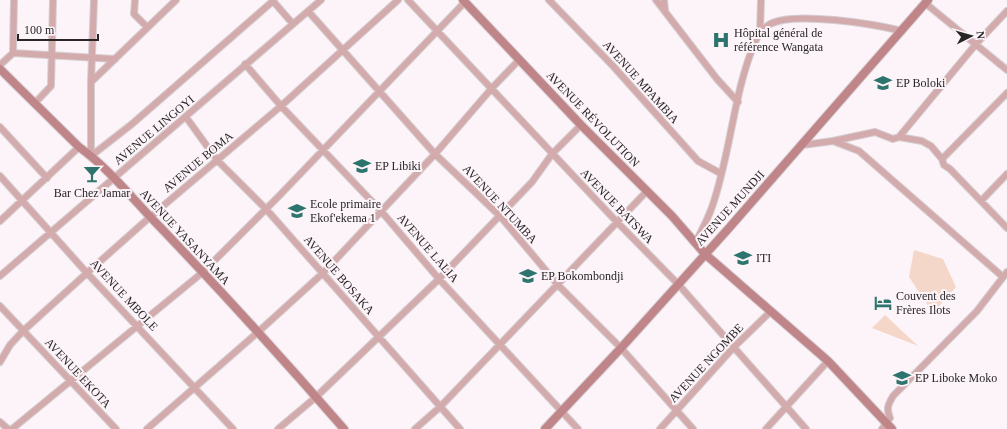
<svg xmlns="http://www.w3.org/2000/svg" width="1007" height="429" viewBox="0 0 1007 429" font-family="Georgia,serif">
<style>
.green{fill:#f5d7ca}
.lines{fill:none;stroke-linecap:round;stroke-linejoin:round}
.street-casing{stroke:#d6cfd2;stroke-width:8}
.secondary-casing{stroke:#d6cfd2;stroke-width:10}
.street{stroke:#d3abac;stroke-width:6}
.secondary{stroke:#bf8588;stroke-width:8}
.labels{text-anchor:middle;stroke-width:4;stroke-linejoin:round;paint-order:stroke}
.poi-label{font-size:12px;fill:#282527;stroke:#fcf4f8;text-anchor:start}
.street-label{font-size:12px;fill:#282527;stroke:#fcf4f8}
</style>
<rect width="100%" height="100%" fill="#fcf4f8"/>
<path class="green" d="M914,250L943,259L956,287L933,313L909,277Z
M885,315L918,346L872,328Z"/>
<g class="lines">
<g class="street-casing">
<path id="street" d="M135,0L134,14L147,27
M408,0L616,221L678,284L806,429
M549,0L613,66L698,161L720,173
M656,0L717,79L738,102
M664,0L665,10
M925,3L1007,70
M308,11L435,154L500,216L558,285L621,348L693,429
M760,32L761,0
M13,53L115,59
M245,64L281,106L381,211L439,279L578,429
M0,65L13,53L14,0
M91,82L176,0
M35,103L51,86L53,0
M186,117L217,160L266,209L460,429
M0,127L47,178
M899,137L976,44L1007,11
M833,141L875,132L893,139L899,137L922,141L931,146L942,159L944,165L950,169L1007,228
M803,145L833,141L859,151L1003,277
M91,156L132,124L273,1L293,24
M91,156V82L94,0
M942,159L1007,93
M0,176L87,273L233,429
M981,201L1007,174
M0,221L79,147
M696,242C701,231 708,219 712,207C731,153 733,94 755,42C758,35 764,28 770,24C795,11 874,24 902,31
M0,276L321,0
M0,306L116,429
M0,362L10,345L23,331L87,273L150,217L281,106L398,0
M0,422L8,429
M12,429L203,272L279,196L465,2
M147,429L257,333L323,273L435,154L492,88L519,60
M278,429L316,397L439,279L532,182L552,154L581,125
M415,429L440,407L647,191
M660,429L733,348L770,312
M766,429L828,361
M882,429L890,418C886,408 888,405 893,396L977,311L1007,272"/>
</g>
<g class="secondary-casing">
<path id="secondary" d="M463,0L581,125L672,216L705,254L828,361L892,429
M0,69L79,147C110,169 134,201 161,228C223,293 285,361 344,429
M545,429L621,348L729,228L928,0"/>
</g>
<use href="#street" class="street"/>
<use href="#secondary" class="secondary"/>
</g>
<defs>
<g id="hospital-bare" transform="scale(1.38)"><path d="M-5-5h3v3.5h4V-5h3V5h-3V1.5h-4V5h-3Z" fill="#2c746d" stroke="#fcf4f8" stroke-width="2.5" paint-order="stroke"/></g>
<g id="school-bare" transform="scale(1.38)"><path d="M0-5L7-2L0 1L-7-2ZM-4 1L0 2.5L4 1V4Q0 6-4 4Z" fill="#2c746d" stroke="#fcf4f8" stroke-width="2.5" paint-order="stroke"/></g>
<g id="bar-bare" transform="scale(1.38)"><path d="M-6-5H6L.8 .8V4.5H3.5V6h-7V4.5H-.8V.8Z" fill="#2c746d" stroke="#fcf4f8" stroke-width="2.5" paint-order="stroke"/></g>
<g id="hotel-bare" transform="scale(1.38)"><path d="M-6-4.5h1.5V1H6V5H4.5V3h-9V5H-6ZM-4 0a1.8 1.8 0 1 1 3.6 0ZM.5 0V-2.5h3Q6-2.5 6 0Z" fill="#2c746d" stroke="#fcf4f8" stroke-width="2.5" paint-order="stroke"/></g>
</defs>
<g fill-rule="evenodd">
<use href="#hospital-bare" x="721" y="40"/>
<use href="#school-bare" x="883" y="83"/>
<use href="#school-bare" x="362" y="166"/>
<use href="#bar-bare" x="92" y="174"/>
<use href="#school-bare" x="297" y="211"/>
<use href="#school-bare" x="743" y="258"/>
<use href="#school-bare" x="528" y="276"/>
<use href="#hotel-bare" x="883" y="303"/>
<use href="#school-bare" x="902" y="378"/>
</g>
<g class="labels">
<g class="poi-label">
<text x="734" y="37">Hôpital général de<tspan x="734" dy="14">référence Wangata</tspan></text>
<text x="896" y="87">EP Boloki</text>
<text x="375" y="170">EP Libiki</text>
<text x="92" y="197" text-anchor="middle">Bar Chez Jamar</text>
<text x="310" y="208">Ecole primaire<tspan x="310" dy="14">Ekof'ekema 1</tspan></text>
<text x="756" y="262">ITI</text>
<text x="541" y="280">EP Bokombondji</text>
<text x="896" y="300">Couvent des<tspan x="896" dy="14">Frères Ilots</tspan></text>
<text x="915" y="382">EP Liboke Moko</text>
</g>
<g class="street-label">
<text transform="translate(641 82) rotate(48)" y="4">AVENUE MPAMBIA</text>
<text transform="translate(593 119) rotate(46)" y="4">AVENUE RÉVOLUTION</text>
<text transform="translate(154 130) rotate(-40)" y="4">AVENUE LINGOYI</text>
<text transform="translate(198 162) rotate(-40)" y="4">AVENUE BOMA</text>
<text transform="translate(500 204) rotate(47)" y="4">AVENUE NTUMBA</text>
<text transform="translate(617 206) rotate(46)" y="4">AVENUE BATSWA</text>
<text transform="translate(730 208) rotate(-48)" y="4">AVENUE MUNDJI</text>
<text transform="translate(185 237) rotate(47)" y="4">AVENUE YASANYAMA</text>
<text transform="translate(428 248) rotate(49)" y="4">AVENUE LALIA</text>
<text transform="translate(339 275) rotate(49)" y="4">AVENUE BOSAKA</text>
<text transform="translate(124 295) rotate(47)" y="4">AVENUE MBOLE</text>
<text transform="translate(706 363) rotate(-47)" y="4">AVENUE NGOMBE</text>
<text transform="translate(78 373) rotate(47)" y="4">AVENUE EKOTA</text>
</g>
</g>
<g transform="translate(971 36) rotate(84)" stroke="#fcf4f8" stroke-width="3" paint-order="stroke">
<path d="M0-3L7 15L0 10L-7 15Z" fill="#282527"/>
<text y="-6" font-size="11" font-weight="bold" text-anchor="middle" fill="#282527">N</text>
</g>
<path d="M18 34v6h80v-6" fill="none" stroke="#282527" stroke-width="2"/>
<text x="24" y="34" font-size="12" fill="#282527" stroke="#fcf4f8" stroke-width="3" paint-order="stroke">100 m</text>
</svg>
